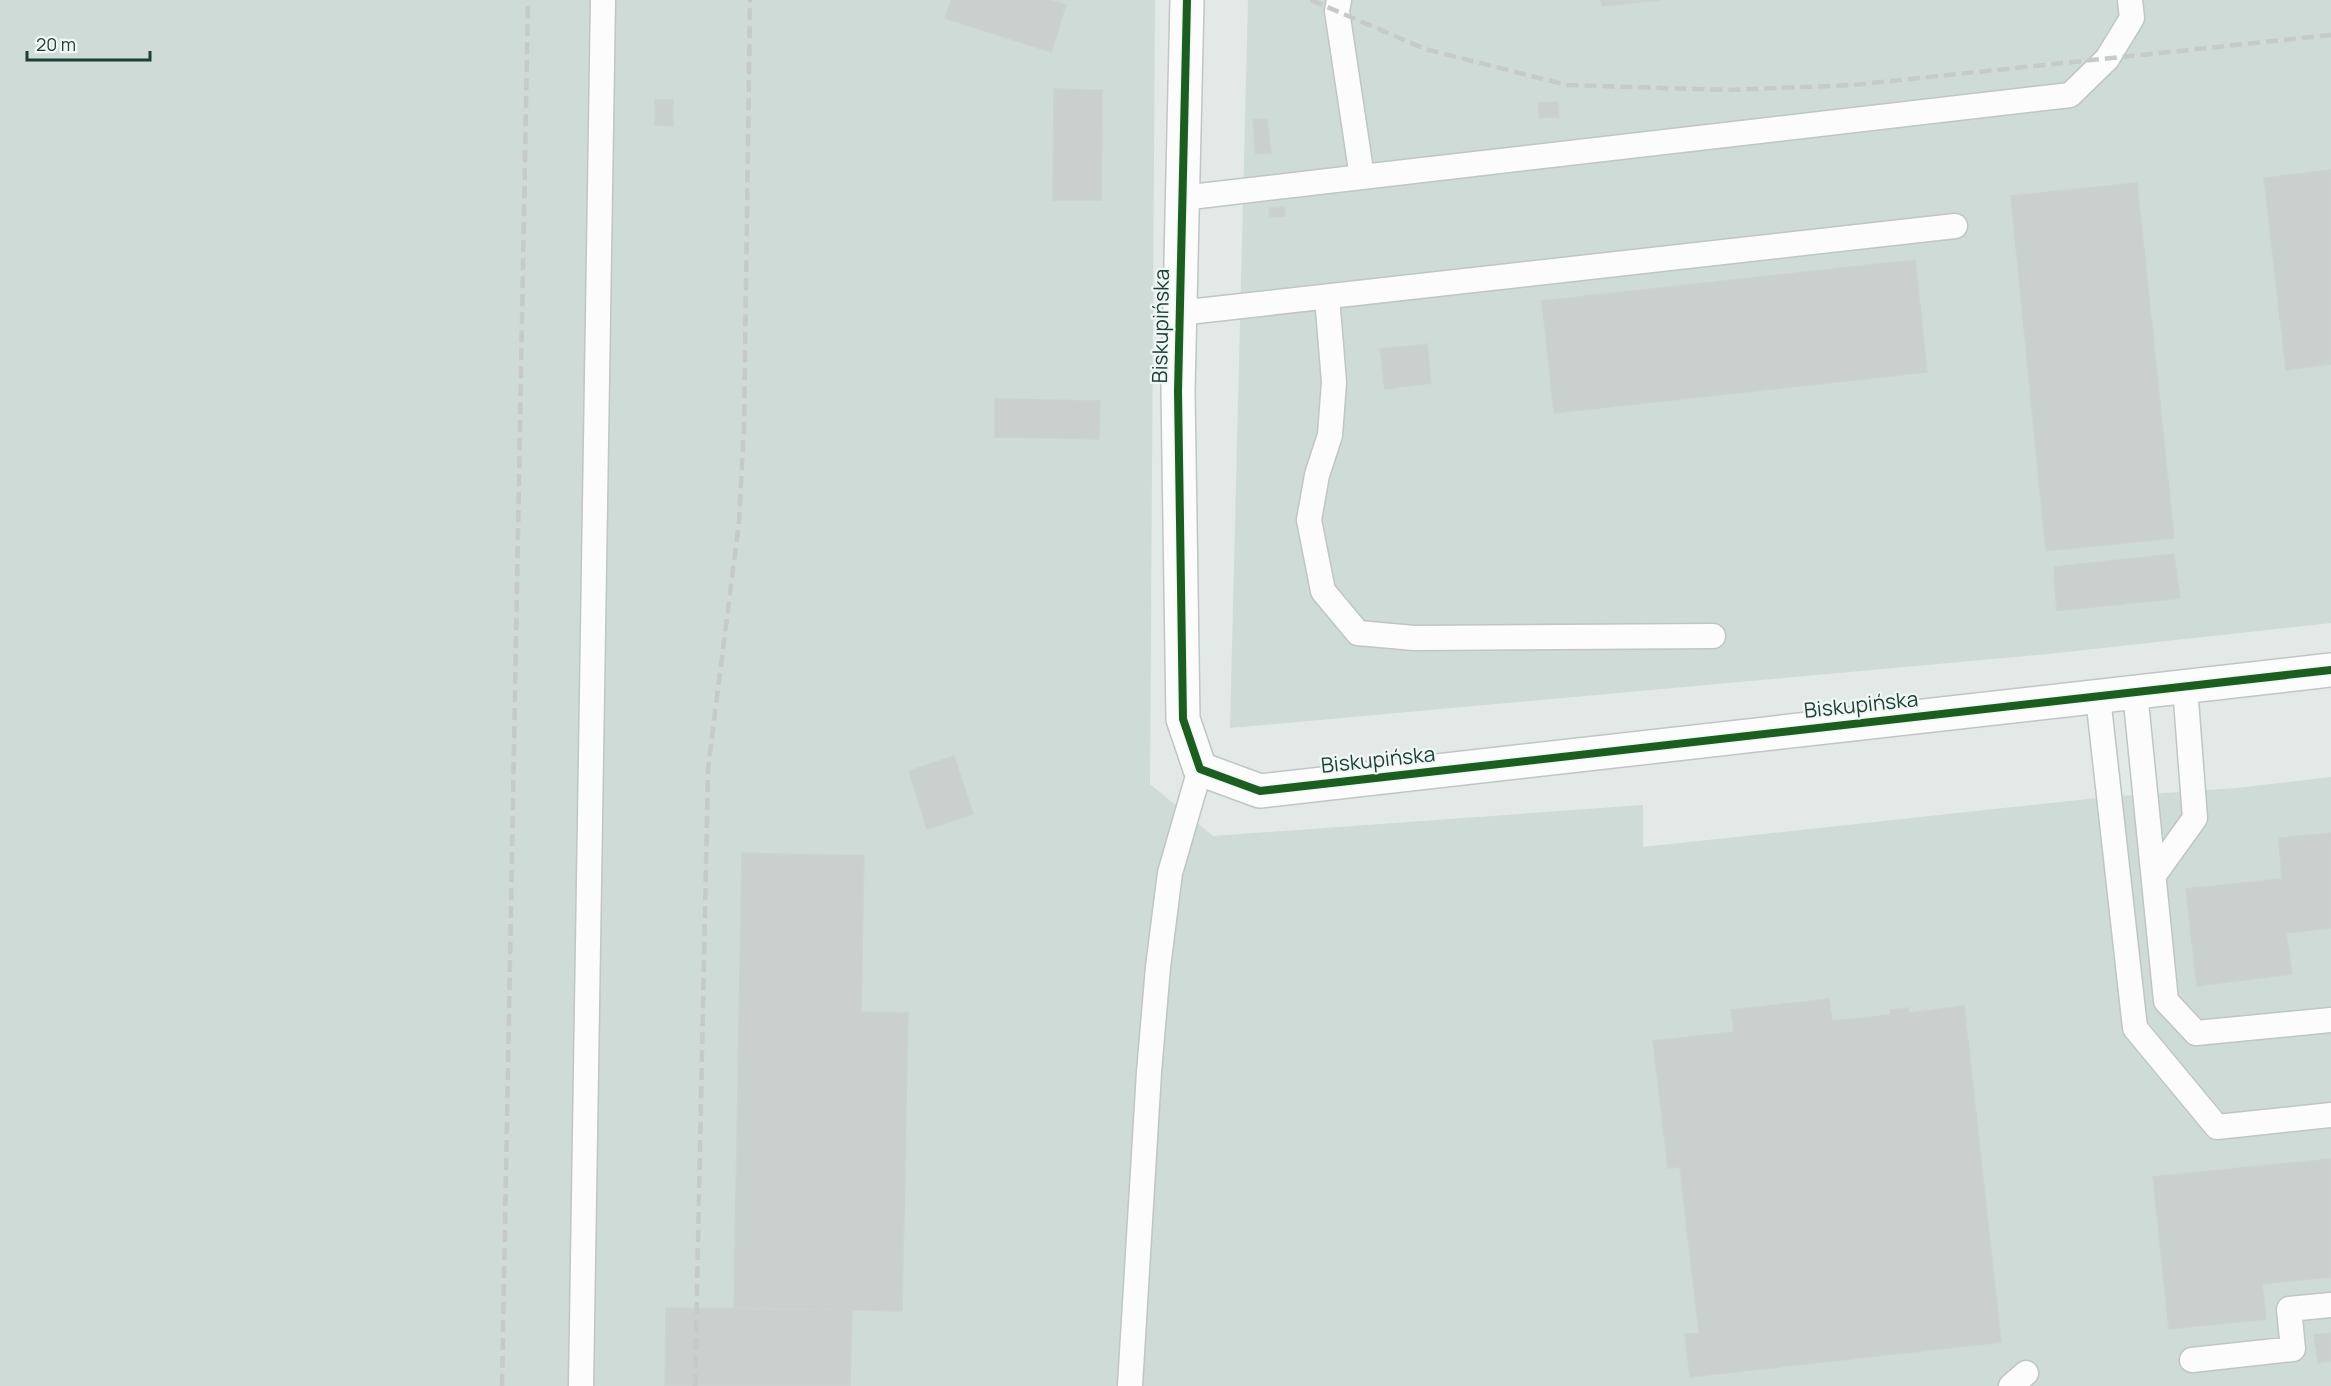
<svg xmlns="http://www.w3.org/2000/svg" width="2331" height="1386" viewBox="0 0 2331 1386" font-family="Manrope,sans-serif">
<style>
.built{fill:#cfdbd6}
.building{fill:#c9d0cd;stroke:#cbd2cf;stroke-width:1.5}
.lines{fill:none;stroke-linecap:round;stroke-linejoin:round}
.service-casing{stroke:#bfc6c3;stroke-width:27}
.minor-casing{stroke:#bfc6c3;stroke-width:36}
.service{stroke:#fbfcfb;stroke-width:24}
.minor{stroke:#fbfcfb;stroke-width:33}
.rail{stroke:#c6cac9;stroke-width:4.5;stroke-dasharray:12 6;stroke-linecap:butt}
.cycleway-casing{stroke:#f0f8f5;stroke-width:11}
.cycleway{stroke:#1b5e20;stroke-width:8}
.labels{text-anchor:middle;stroke-width:4.5;stroke-linejoin:round;paint-order:stroke}
.street-label{font-size:21px;fill:#1e3e38;stroke:#f0f8f5}
</style>
<rect width="100%" height="100%" fill="#e2e9e6"/>
<path class="built" d="M0,0H1155L1150,784L1213,836L1643,805V847L2107,797L2237,788L2331,777V1386H0Z
M1248,0H2331V623L2038,655L1230,728Z"/>
<path class="building" d="M951,0H1050L1066,5L1051,52L945,18Z
M1601,0H1659L1602,6Z
M1054,89L1102,90L1101,200H1053Z
M655,100H673V126L655,125Z
M1558,102L1559,117L1540,118L1538,103Z
M1267,119L1271,153L1256,154L1253,120Z
M2331,170V364L2286,370L2264,178Z
M2137,183L2174,538L2046,551L2011,196Z
M1284,207L1285,216L1270,217L1269,208Z
M1915,260L1927,372L1554,413L1542,301Z
M1427,344L1431,383L1385,389L1380,349Z
M995,399L1100,401L1099,439L995,437Z
M2174,554L2180,598L2057,611L2054,567Z
M954,756L973,814L927,829L909,771Z
M2331,833V928L2286,933L2292,974L2197,986L2186,889L2282,879L2279,838Z
M742,853L864,856L861,1012L908,1013L902,1311L734,1308Z
M1829,999L1832,1021L1891,1015L1890,1010L1908,1008L1909,1013L1964,1006L2001,1342L1690,1377L1685,1334L1699,1333L1680,1167L1668,1168L1653,1041L1734,1032L1731,1010Z
M2331,1159V1277L2262,1284L2266,1319L2169,1329L2153,1177Z
M666,1308L852,1310L850,1386H665Z
M2331,1333V1361L2318,1363L2314,1335Z"/>
<g class="lines">
<g class="service-casing">
<path id="service" d="M1362,177L2070,95L2107,59L2132,18L2130,0
M1182,198L1362,177L1337,11L1339,0
M1327,297L1334,382L1330,435L1317,475L1309,520L1323,591L1358,633L1414,638L1713,636
M1179,313L1955,226
M2135,692L2166,1001L2196,1033L2331,1020
M2098,697L2135,1028L2217,1127L2331,1115
M2154,875L2195,818L2185,687
M2192,1360L2293,1349L2289,1309L2331,1305
M581,1386L603,0
M1130,1386L1149,1072L1158,967L1170,873L1200,769
M2011,1386L2026,1373"/>
</g>
<g class="minor-casing">
<path id="minor" d="M1187,0L1178,391L1183,719L1200,769L1260,791L2331,670"/>
</g>
<use href="#service" class="service"/>
<use href="#minor" class="minor"/>
<path class="rail" d="M1311,0L1425,49L1567,85L1728,90L1853,85L2331,35
M502,1386L528,0
M695,1386L708,769L739,522L744,427L750,0"/>
<g class="cycleway-casing">
<path id="cycleway" d="M1187,0L1178,391L1183,719L1200,769L1260,791L2331,670"/>
</g>
<use href="#cycleway" class="cycleway"/>
</g>
<g class="labels">
<g class="street-label">
<text transform="translate(1161 326) rotate(-89)" y="7">Biskupińska</text>
<text transform="translate(1861 705) rotate(-6)" y="7">Biskupińska</text>
<text transform="translate(1378 760) rotate(-6)" y="7">Biskupińska</text>
</g>
</g>
<path d="M27 51v9h123v-9" fill="none" stroke="#1e3e38" stroke-width="3"/>
<text x="36" y="51" font-size="18" fill="#1e3e38" stroke="#f0f8f5" stroke-width="4.5" paint-order="stroke">20 m</text>
</svg>
